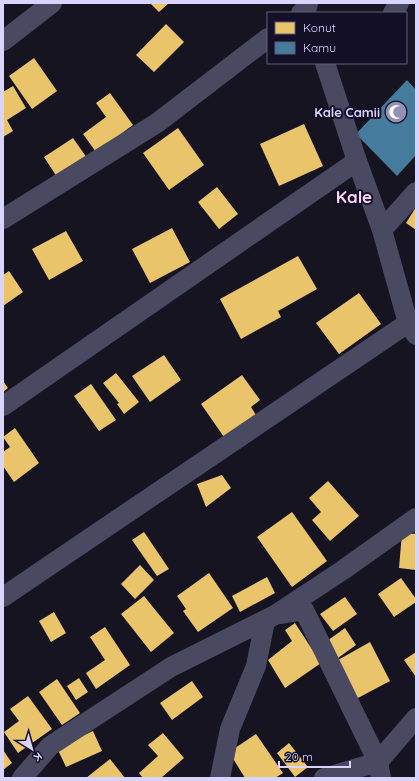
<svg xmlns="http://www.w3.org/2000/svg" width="419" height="781" viewBox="0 0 419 781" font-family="Quicksand,sans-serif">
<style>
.homes{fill:#e9c46a}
.public{fill:#457b9d}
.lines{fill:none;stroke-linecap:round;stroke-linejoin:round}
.minor{stroke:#4a4962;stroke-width:20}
.labels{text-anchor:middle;stroke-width:4;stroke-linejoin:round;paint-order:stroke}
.poi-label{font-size:13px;font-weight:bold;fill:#d9d4ff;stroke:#130f26;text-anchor:end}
.district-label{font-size:17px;font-weight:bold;fill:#ffd6f0;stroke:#130f26}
</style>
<rect width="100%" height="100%" fill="#161421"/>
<path class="homes" d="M150,3H169L159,12Z
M166,24L184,42L154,72L136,55Z
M34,58L57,91L32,109L9,76Z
M13,86L26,108L7,120L13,131L3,137V92Z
M110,93L133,125L96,152L83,134L106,117L96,103Z
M304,124L323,166L279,186L260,144Z
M178,128L204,165L169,190L143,153Z
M73,138L87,158L57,177L44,157Z
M217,187L238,214L219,229L198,202Z
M416,207V230L406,223Z
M172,228L190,262L150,283L132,249Z
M66,231L83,261L49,280L32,249Z
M298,256L317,289L278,311L281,317L241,339L220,299Z
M9,271L23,292L3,306V275Z
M359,293L381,324L339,354L316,323Z
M164,355L181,380L150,402L132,376Z
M116,373L139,402L124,414L117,404L119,403L103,383Z
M242,375L260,400L251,407L256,415L224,437L201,404Z
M3,381L8,388L3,392Z
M91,384L116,420L99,431L74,396Z
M15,428L39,463L14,482L3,466V452L10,447L3,437Z
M222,475L231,488L206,507L197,484Z
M328,481L359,516L330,541L312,520L321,512L309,498Z
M292,512L327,561L292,587L257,537Z
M144,532L169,569L157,576L132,540Z
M402,533L416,534V570L399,568Z
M140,565L154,580L135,599L121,584Z
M209,573L233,608L198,632L183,611L186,609L177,596Z
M267,577L275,593L240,612L232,596Z
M401,578L416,599V602L394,617L378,594Z
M144,596L174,633L151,652L121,614Z
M345,597L357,614L333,631L320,614Z
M54,612L66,633L51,642L39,621Z
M295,623L321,663L285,688L268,660L292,641L285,630Z
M105,627L130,665L96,689L86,673L105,660L90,637Z
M345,628L356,645L338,658L327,641Z
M370,642L390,681L356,699L338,660Z
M416,652V677L404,660Z
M79,678L88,692L76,700L67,686Z
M57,679L80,713L62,725L39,692Z
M192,681L203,697L172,720L160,703Z
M28,696L52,729L18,753L4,732L19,721L10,709Z
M93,731L102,751L66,767L57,748Z
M163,733L184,758L161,778H143L139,773L158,756L148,745Z
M256,734L283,773L275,778H245L229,752Z
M289,743L308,767L295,777L277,753Z
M3,750L12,763L3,770Z
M110,759L125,778H86Z"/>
<path class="public" d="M407,80L416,90V155L397,176L356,134Z"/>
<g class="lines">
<path class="minor" d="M301,13L307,8L308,3
M393,13L399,3
M3,41L52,3
M325,63L357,161L382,230L408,323L416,335
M3,219L157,123L268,38
M382,230L416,192
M3,406L357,161
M3,597L408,323
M281,614L304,610L378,762L324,778
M22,778L50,746L171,667L275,615L343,570L416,518
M220,778L230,729L256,666L265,621
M381,778L378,762L416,718"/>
</g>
<defs>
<g id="mosque-disc" transform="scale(1.15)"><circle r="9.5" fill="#9591b1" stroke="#130f26"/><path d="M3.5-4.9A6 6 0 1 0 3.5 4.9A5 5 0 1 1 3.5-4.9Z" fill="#fff"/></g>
</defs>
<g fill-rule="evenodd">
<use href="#mosque-disc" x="396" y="112"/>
</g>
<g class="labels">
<g class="poi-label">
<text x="380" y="117">Kale Camii</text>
</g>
<g class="district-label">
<text x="354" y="203">Kale</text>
</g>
</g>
<rect width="419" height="781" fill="none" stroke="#d9d4ff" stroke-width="8"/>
<rect x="267" y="12" width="140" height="52" fill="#130f26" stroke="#625e7d"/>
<rect x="275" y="22" width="20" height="12" fill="#e9c46a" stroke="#625e7d"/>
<text x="303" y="32" font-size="12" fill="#d9d4ff">Konut</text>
<rect x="275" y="42" width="20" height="12" fill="#457b9d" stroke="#625e7d"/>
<text x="303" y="52" font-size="12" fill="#d9d4ff">Kamu</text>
<g transform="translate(32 749) rotate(143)" stroke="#130f26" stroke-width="3" paint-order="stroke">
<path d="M0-3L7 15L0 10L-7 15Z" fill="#d9d4ff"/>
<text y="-6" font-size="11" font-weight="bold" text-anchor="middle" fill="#d9d4ff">K</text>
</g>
<path d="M279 761v6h71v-6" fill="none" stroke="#d9d4ff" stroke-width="2"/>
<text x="285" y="761" font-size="12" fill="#d9d4ff" stroke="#130f26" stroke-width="3" paint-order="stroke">20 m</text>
</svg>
